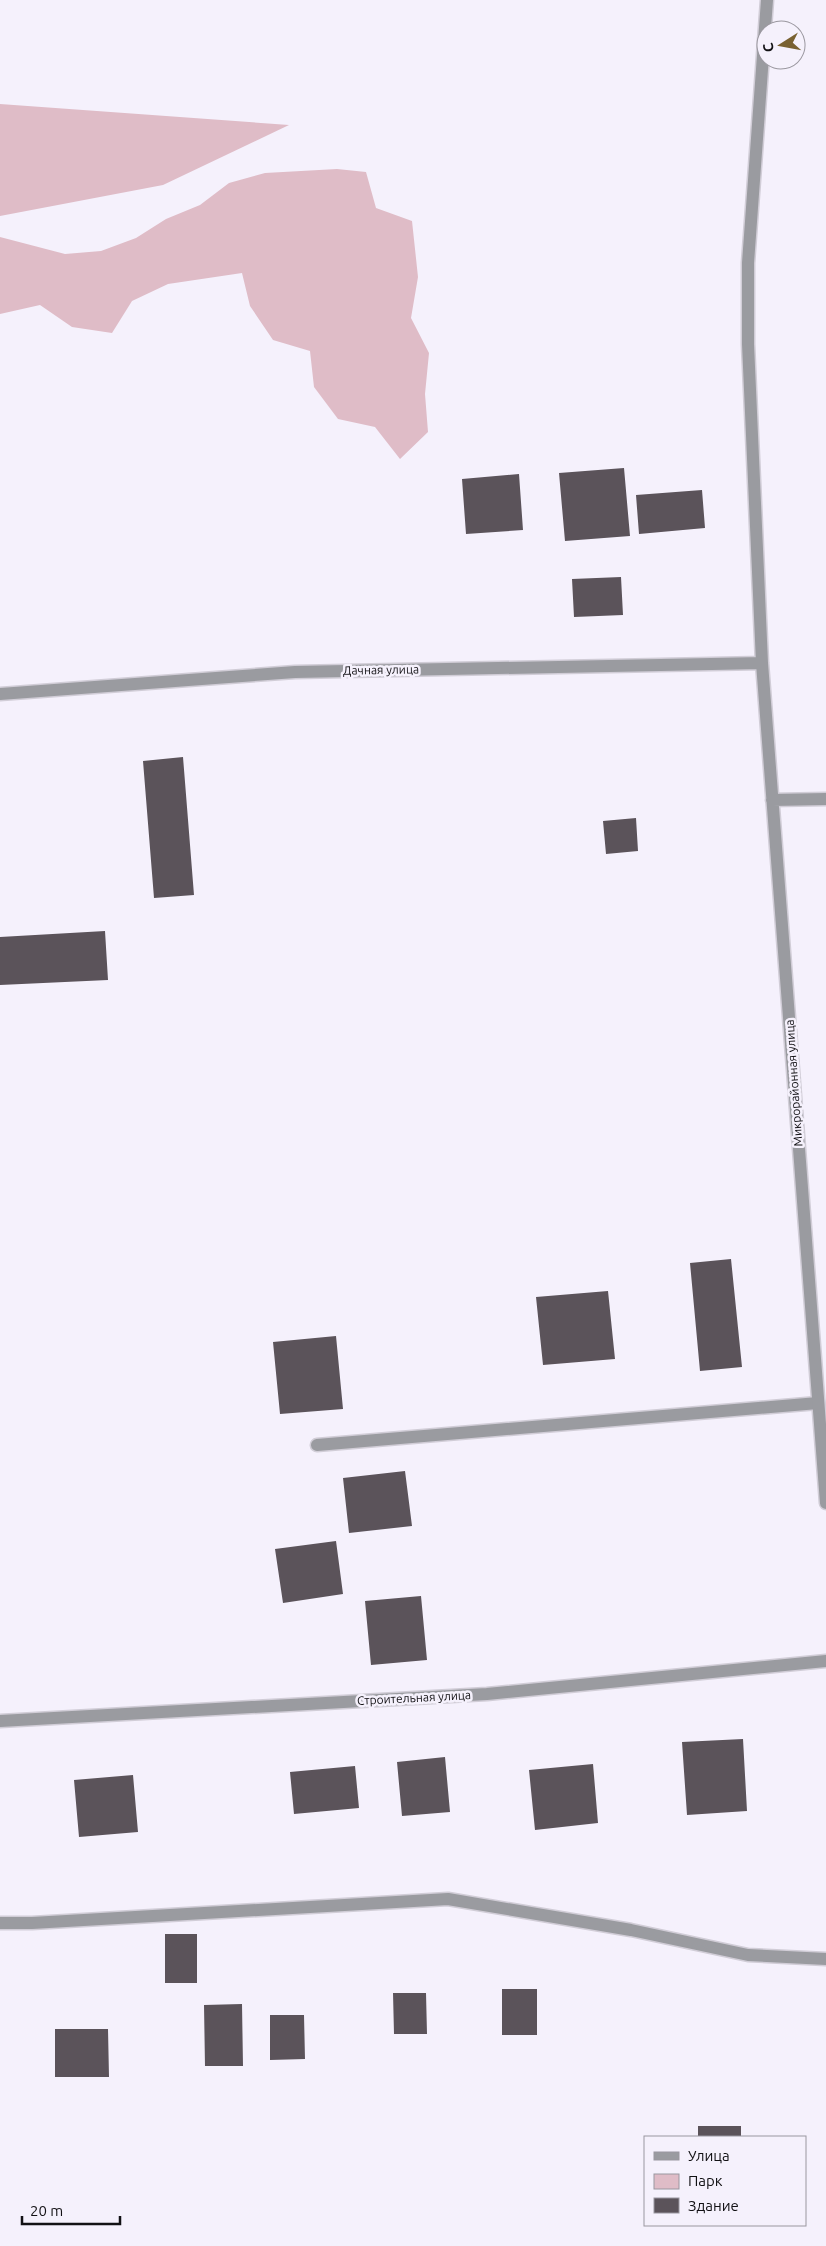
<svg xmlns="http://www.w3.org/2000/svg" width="826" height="2246" viewBox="0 0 826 2246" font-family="Ubuntu,sans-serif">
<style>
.green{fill:#dfbcc7}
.building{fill:#5b535a}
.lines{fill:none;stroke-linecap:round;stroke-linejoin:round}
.service-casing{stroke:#d1cdd7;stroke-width:15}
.minor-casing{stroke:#d1cdd7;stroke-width:15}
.service{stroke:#9a9ba0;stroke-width:12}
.minor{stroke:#9a9ba0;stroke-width:12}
.labels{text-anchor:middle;stroke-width:5;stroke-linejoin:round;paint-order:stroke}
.street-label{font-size:12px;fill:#121114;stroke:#f5f1fc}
</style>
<rect width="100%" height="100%" fill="#f5f1fc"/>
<path class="green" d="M0,104L289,125L163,185L0,216Z
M337,169L366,172L376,208L412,221L418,277L411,318L429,353L425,394L428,432L400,459L375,427L338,419L314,387L310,351L273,340L250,306L242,273L168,284L132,301L112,333L72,327L40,305L0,314V237L65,254L101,251L136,238L166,219L200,205L229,183L265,173Z"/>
<path class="building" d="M624,468L630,536L565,541L559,473Z
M519,474L523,530L466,534L462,479Z
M702,490L705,528L639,534L636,495Z
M621,577L623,615L574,617L572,579Z
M183,757L194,895L154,898L143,761Z
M636,818L638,851L606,854L603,821Z
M105,931L108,980L0,985V937Z
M731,1259L742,1367L700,1371L690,1263Z
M608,1291L615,1359L543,1365L536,1297Z
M336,1336L343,1409L280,1414L273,1342Z
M405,1471L412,1526L349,1533L343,1478Z
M336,1541L343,1594L283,1603L275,1549Z
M421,1596L427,1660L371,1665L365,1601Z
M743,1739L747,1811L687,1815L682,1742Z
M445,1757L450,1812L402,1816L397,1762Z
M593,1764L598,1823L535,1830L529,1770Z
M355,1766L359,1808L294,1814L290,1772Z
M133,1775L138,1832L79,1837L74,1780Z
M165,1934H197V1983H165Z
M502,1989H537V2035H502Z
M393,1993H426L427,2034H394Z
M242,2004L243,2066H205L204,2005Z
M270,2015H304L305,2059L270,2060Z
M55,2029H108L109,2077H55Z
M698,2126H741V2137H698Z"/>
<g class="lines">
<g class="service-casing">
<path id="service" d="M317,1445L818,1403
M0,1923H32L448,1899L631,1930L748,1955L826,1959"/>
</g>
<g class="minor-casing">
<path id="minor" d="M767,0L748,263V344L762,663L826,1503
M0,694L295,672L762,663
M772,800L826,799
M0,1721L487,1694L826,1661"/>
</g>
<use href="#service" class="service"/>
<use href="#minor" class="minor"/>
</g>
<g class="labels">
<g class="street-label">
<text transform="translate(381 670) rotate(-1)" y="4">Дачная улица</text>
<text transform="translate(794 1083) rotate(-94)" y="4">Микрорайонная улица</text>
<text transform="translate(414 1698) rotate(-3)" y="4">Строительная улица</text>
</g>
</g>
<rect x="644" y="2136" width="162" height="90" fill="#f5f1fc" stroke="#9a979f"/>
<rect x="654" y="2152" width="25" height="8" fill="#9a9ba0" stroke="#9a979f"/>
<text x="688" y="2161" font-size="15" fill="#121114">Улица</text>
<rect x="654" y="2174" width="25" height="15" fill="#dfbcc7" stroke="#9a979f"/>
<text x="688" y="2186" font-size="15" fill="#121114">Парк</text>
<rect x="654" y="2198" width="25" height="15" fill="#5b535a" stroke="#9a979f"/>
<text x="688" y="2211" font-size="15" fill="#121114">Здание</text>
<g transform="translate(781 45) rotate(259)"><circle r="24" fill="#f5f1fc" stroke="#9a979f"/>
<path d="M0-4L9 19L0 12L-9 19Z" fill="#796131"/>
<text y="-8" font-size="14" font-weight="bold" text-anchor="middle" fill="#121114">С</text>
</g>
<path d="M22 2216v8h98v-8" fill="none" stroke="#121114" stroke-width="2.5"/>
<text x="30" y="2216" font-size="15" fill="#121114" stroke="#f5f1fc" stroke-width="4" paint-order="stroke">20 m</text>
</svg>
